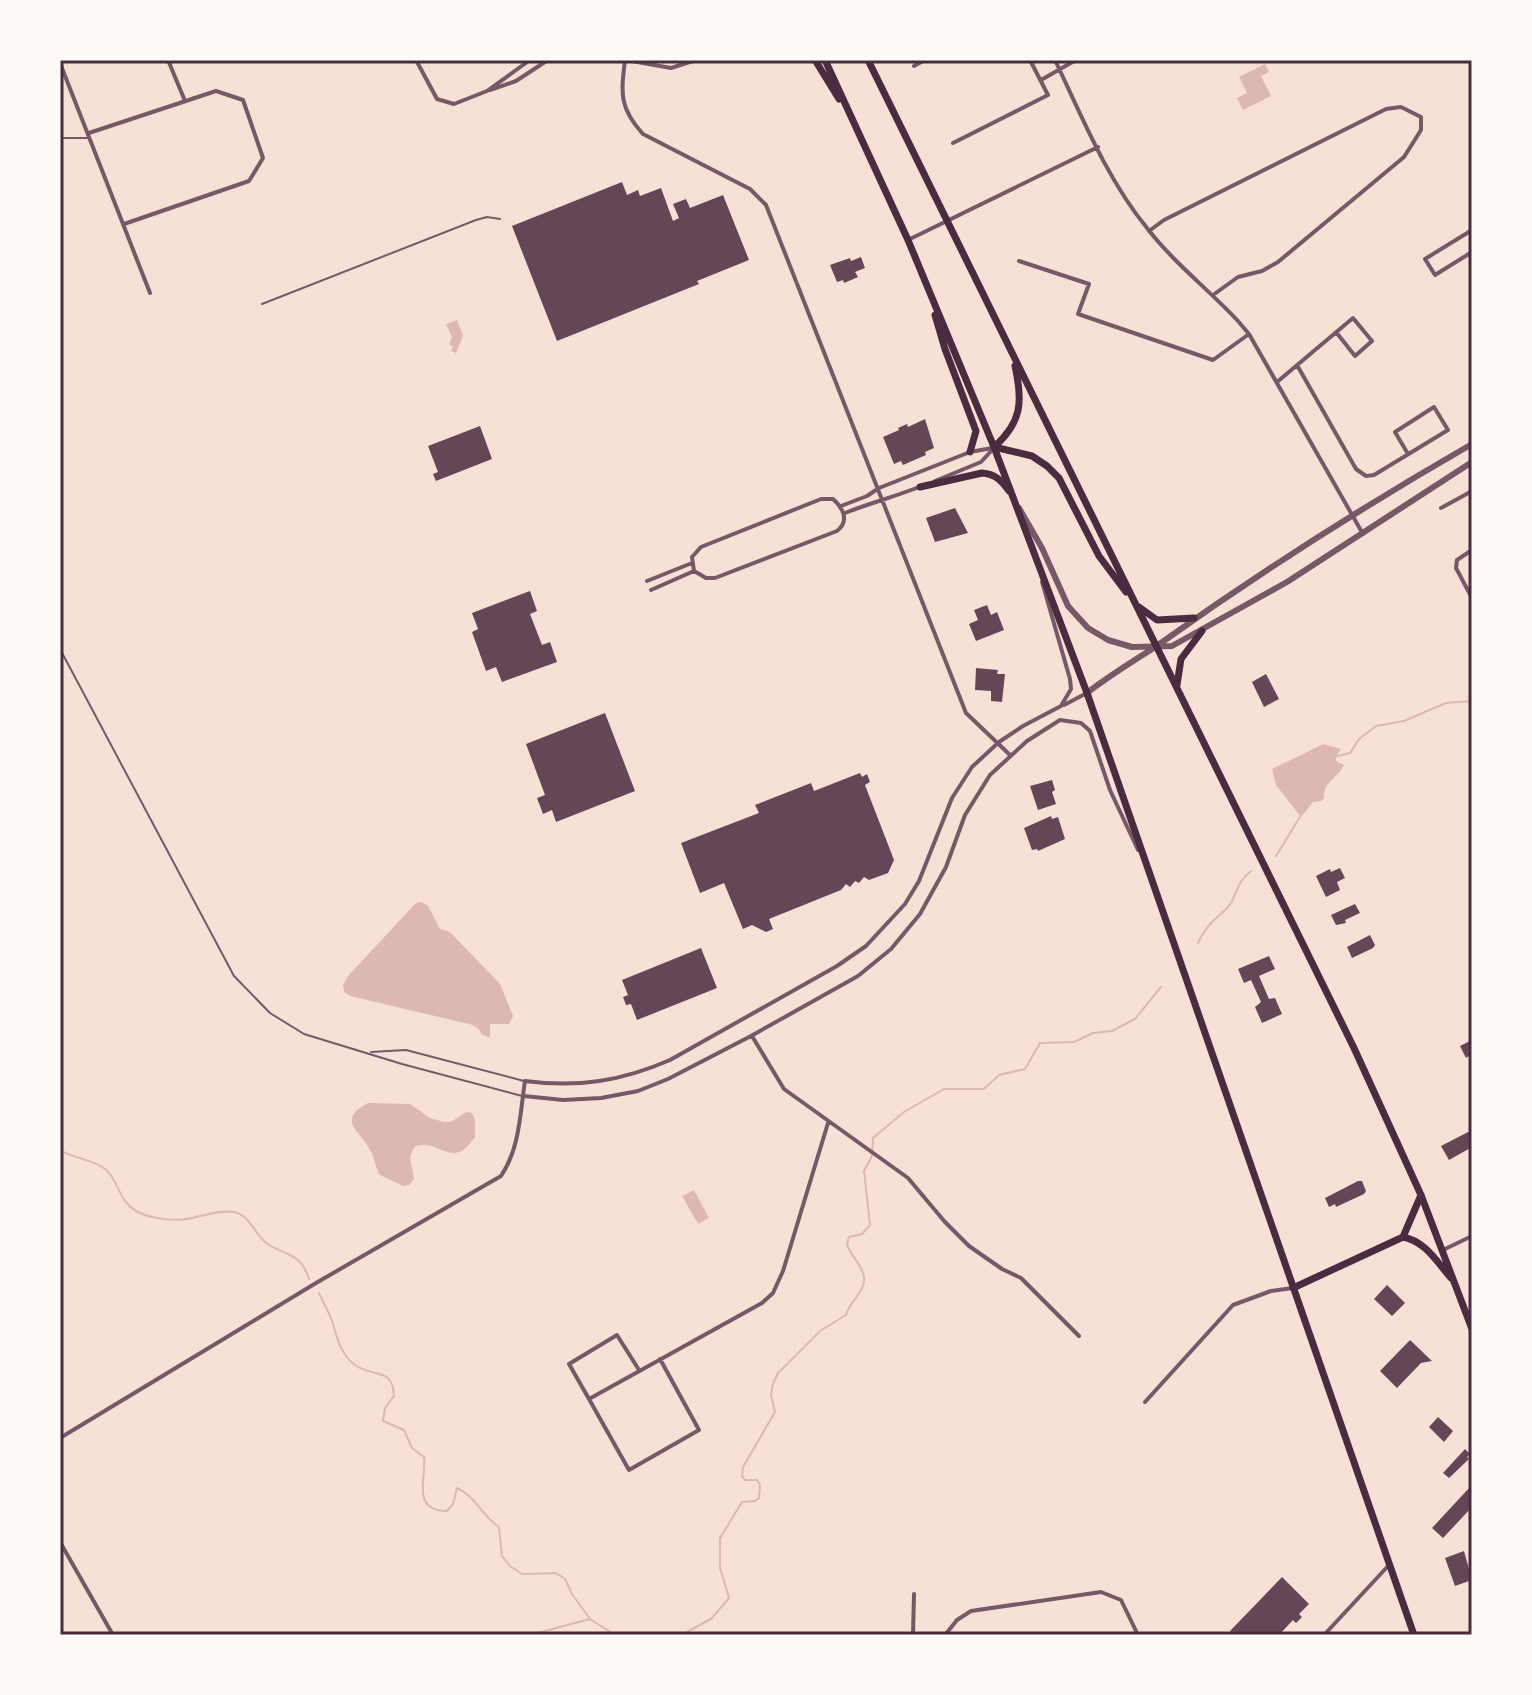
<svg xmlns="http://www.w3.org/2000/svg" width="1532" height="1695" viewBox="0 0 1532 1695" font-family="'Archivo Narrow',sans-serif">
<style>
.water{fill:#dcb8b0}
.lines{fill:none;stroke-linecap:round;stroke-linejoin:round}
.stream{stroke:#dcb8b0;stroke-width:2}
.building{fill:#644757}
.service{stroke:#755966;stroke-width:2}
.minor{stroke:#755966;stroke-width:4}
.tertiary{stroke:#755966;stroke-width:6}
.trunk{stroke:#4a2c40;stroke-width:7}
.neatline{fill:none;stroke:#4a2c40;stroke-width:3}
</style>
<rect width="100%" height="100%" fill="#f7e1d7"/>
<path class="water" d="M1265,64L1269,72L1261,76L1271,96L1243,110L1237,98L1247,93L1239,77Z
M457,320L463,336L456,353L451,351L453,347L449,344L452,337L446,324Z
M1323,744L1341,749L1336,756V761L1344,765C1338,778 1322,783 1324,798L1321,801L1313,802L1301,817L1276,785L1272,769Z
M421,902L428,906L440,929L450,932L500,984L513,1016L509,1024H490V1038L481,1034L479,1029L473,1025L350,996L344,992L343,985L348,976L416,903Z
M368,1103L410,1104L430,1118L444,1122H451L466,1112L472,1113C476,1120 475,1124 475,1131C475,1139 476,1136 471,1142C452,1169 435,1136 414,1147L410,1157L414,1179L409,1185L403,1186L380,1175C375,1167 375,1158 370,1150C359,1129 336,1121 368,1103Z
M694,1190L709,1218L698,1224L682,1196Z"/>
<g class="lines">
<path class="stream" d="M1334,757L1350,753L1359,739L1376,726L1404,721L1446,703L1472,701
M1276,856L1300,817
M1198,943C1208,923 1212,923 1227,908C1238,896 1235,883 1251,871
M60,1150C74,1159 93,1159 105,1169C120,1181 117,1201 138,1212C151,1219 177,1222 192,1218C206,1215 220,1210 234,1212C251,1215 256,1238 269,1245C290,1257 301,1254 309,1279
M319,1293C323,1302 329,1312 332,1321C337,1337 340,1354 355,1365C372,1378 393,1366 394,1396L385,1408L383,1421L404,1430L412,1448L424,1457C427,1476 410,1511 447,1511L453,1504L457,1488C475,1496 482,1516 499,1527L502,1556L510,1566L522,1574L556,1573L565,1579L572,1594L590,1619L615,1635
M501,1635H525
M530,1635L590,1619
M681,1635L711,1619L729,1598L720,1568V1538L742,1502L755,1501L759,1498L760,1485L757,1480H745L742,1476L743,1467L775,1412L771,1395L773,1384L778,1373L820,1331L846,1315C849,1301 869,1290 863,1273C860,1263 850,1255 847,1244L849,1237L862,1234L870,1225L864,1171L872,1156L873,1138L904,1112L944,1089H984L999,1075L1025,1069L1040,1043L1074,1042L1093,1033L1112,1031L1135,1019L1161,987"/>
</g>
<path class="building" d="M622,182L627,195L638,190L640,196L661,188L673,221L679,218L673,204L686,199L690,208L723,195L749,260L697,281L699,284L557,341L512,226Z
M861,257L865,268L855,272L858,277L844,283L843,280L837,282L830,265L850,258L851,261Z
M925,419L934,448L925,452L926,455L903,465L901,461L894,464L883,437L899,430L898,428L907,424L908,427Z
M480,426L492,459L436,481L433,474L438,472L428,446Z
M955,508L968,533L935,542L926,518Z
M530,591L537,611L530,614L542,645L550,642L557,662L502,682L496,667L486,671L472,632L478,629L472,613Z
M987,605L991,615L997,612L1004,630L976,641L969,624L978,620L974,610Z
M976,668L998,670L997,674H1005L1002,702L991,701V691L975,690Z
M1266,674L1279,699L1264,707L1252,682Z
M605,713L635,791L556,822L552,810L543,814L537,798L545,795L526,744Z
M860,773L862,777L867,774L870,782L865,785L894,860L888,873L869,880L864,877L859,883L855,881L850,887L846,884L841,890L769,919L773,929L766,932L752,925L743,929L724,883L700,893L681,843L759,813L755,805L811,783L814,791Z
M1052,780L1055,790L1052,792L1056,804L1038,810L1030,786Z
M1051,816L1052,819L1058,817L1065,839L1038,851L1037,849L1032,850L1024,828Z
M1340,868L1345,878L1337,882L1340,890L1326,897L1316,876L1330,869L1331,872Z
M1355,904L1360,913L1345,920L1346,923L1336,925L1331,915Z
M1370,935L1375,945L1373,948L1352,958L1347,947Z
M701,948L717,988L637,1020L631,1004L626,1005L623,997L628,995L622,980Z
M1269,956L1275,969L1259,976L1269,999L1275,998L1282,1014L1262,1023L1255,1007L1261,1002L1251,980L1244,983L1238,969Z
M1472,1040V1054L1466,1058L1460,1046Z
M1472,1130V1147L1449,1160L1441,1146Z
M1358,1181H1362L1366,1191L1364,1194L1336,1207L1335,1204L1329,1207L1325,1198Z
M1387,1285L1405,1303L1392,1316L1374,1299Z
M1410,1340L1432,1361L1421,1363L1397,1388L1380,1371Z
M1438,1417L1453,1431L1444,1442L1429,1427Z
M1465,1449L1470,1454L1467,1457L1469,1459L1449,1478L1443,1473Z
M1470,1487L1472,1507L1443,1538L1432,1528Z
M1464,1551L1472,1580L1455,1586L1445,1558Z
M1282,1577L1309,1604L1299,1614L1302,1617L1296,1623L1293,1620L1279,1635H1234L1230,1631Z"/>
<g class="lines">
<path class="service" d="M60,138H89
M262,304L476,220L487,217L500,219
M60,649L234,976L270,1013L304,1034L402,1064L522,1096
M371,1052L406,1050L524,1081"/>
<path class="minor" d="M168,60L185,101
M416,60L437,99L454,104L487,91L530,60
M601,60H622
M625,60C621,93 619,108 643,134L750,189L766,205L966,713L1009,754
M626,60L671,68L696,60
M1055,60C1082,117 1107,179 1147,228C1173,262 1209,290 1238,321L1249,334L1363,534
M60,63L150,293
M914,66L925,60
M1041,80L1076,60
M490,90L516,81L548,60
M89,133L216,91L243,100L263,158L249,181L124,224
M953,143L1048,95L1030,60
M1472,230L1425,259L1435,275L1472,252
M1149,231L1164,220L1386,109L1401,107L1421,117V130L1404,157L1278,262L1262,271L1238,277L1213,295
M908,240L1098,147
M1019,261L1089,284L1078,314L1213,360L1249,334
M1297,365L1356,469L1366,476L1374,475L1448,430L1434,407L1395,432L1408,454
M1277,382L1353,318L1372,341L1355,356L1336,332
M935,481L981,462L993,449
M821,499H833C843,508 850,521 837,531L715,578H706L694,571L692,557L701,547Z
M841,506L867,496L879,488L970,452L992,448
M1441,508L1472,491
M845,513C870,503 894,497 919,487
M1472,550L1457,560L1456,568L1472,598
M647,581L692,563
M651,590L694,571
M1064,705L1087,693
M752,1036L784,1089L908,1178L945,1222L969,1246L1002,1269L1021,1278L1079,1336
M524,1096L563,1100L601,1098L638,1091L668,1079L751,1036L858,976L891,949L920,914L946,867L965,815L990,775L1027,741L1060,720L1081,723L1090,731L1110,790L1138,850
M1443,1250L1472,1236
M639,1370L617,1335L569,1364L589,1399L762,1303L773,1293L783,1271L828,1123
M589,1399L629,1470L699,1430L660,1359
M1145,1402L1233,1305L1271,1291L1293,1288
M60,1438L316,1283L501,1176C520,1148 520,1113 525,1081C578,1088 622,1081 670,1060L837,966L866,946L905,904L919,881L952,798L972,767L999,742L1023,726L1061,706L1071,689L1070,679L1042,582
M60,1542L113,1635
M913,1635L914,1594
M945,1635L957,1620L971,1611L1101,1592L1121,1600L1138,1635
M1324,1635L1389,1565"/>
<path class="tertiary" d="M1019,508L1042,548L1068,606L1088,628L1108,640L1132,647L1172,646L1287,582L1472,462
M1087,693C1110,675 1134,661 1158,645C1259,573 1364,506 1472,444"/>
<path class="trunk" d="M815,60L839,99
M825,60L908,240L994,447L1087,693L1414,1635
M868,60L1354,1048L1421,1195L1472,1329
M935,315L945,349L976,431L970,452
M994,447L1032,456L1047,466L1059,478L1099,556L1126,592
M994,447C1022,422 1023,402 1015,366
M920,487L982,473C995,474 1001,480 1009,491
M1139,607L1157,620L1194,618
M1177,685L1181,659L1202,631
M1403,1237C1425,1241 1437,1262 1451,1278
M1293,1288L1403,1237L1421,1195"/>
</g>
<rect width="1532" height="1695" fill="none" stroke="#fffaf5" stroke-width="124"/>
<rect x="62" y="62" width="1408" height="1571" class="neatline"/>
</svg>
